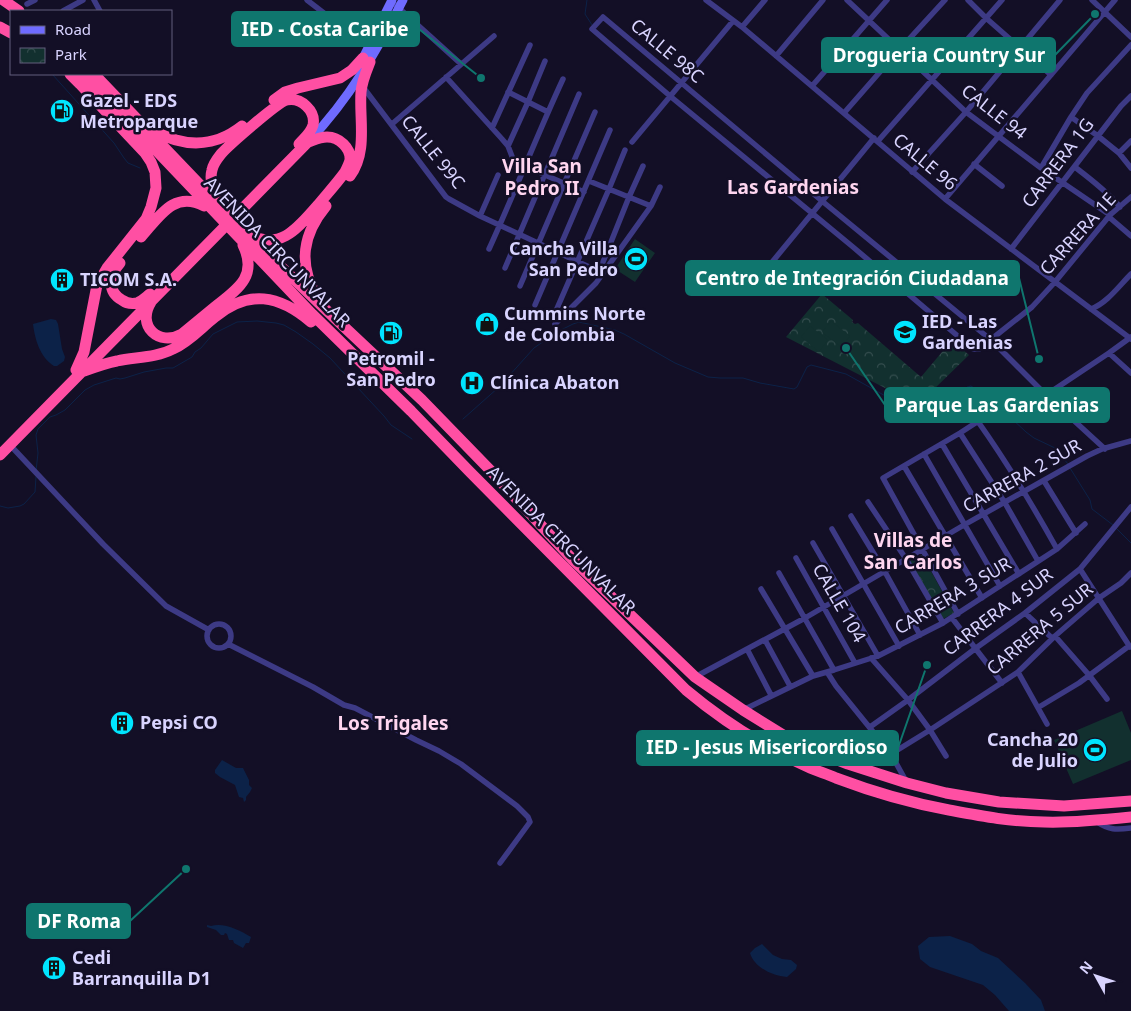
<svg xmlns="http://www.w3.org/2000/svg" width="1131" height="1011" viewBox="0 0 1131 1011" font-family="'Noto Sans',sans-serif">
<style>
.park{fill:url(#park-crowns)}
.garden{fill:#12302f}
.water{fill:#0c2248}
.lines{fill:none;stroke-linecap:round;stroke-linejoin:round}
.stream{stroke:#0c2248;stroke-width:1}
.street{stroke:#3d3a85;stroke-width:5.5}
.secondary{stroke:#6f6bff;stroke-width:9}
.highway{stroke:#ff4fa3;stroke-width:11}
.labels{text-anchor:middle;stroke-width:5;stroke-linejoin:round;paint-order:stroke}
.street-label{font-size:18px;fill:#d9d4ff;stroke:#130f26}
.poi-label{font-size:18px;font-weight:bold;fill:#d9d4ff;stroke:#130f26;text-anchor:start}
.neighbourhood-label{font-size:19px;font-weight:bold;fill:#ffd6f0;stroke:#130f26}
.leader{fill:none;stroke:#0f766e;stroke-width:2}
.callout-dot{fill:#0f766e;stroke:#130f26;stroke-width:2}
.callout{fill:#0f766e;stroke:#0f766e;stroke-width:2}
.callout-label{font-size:19px;text-anchor:middle;font-weight:bold;fill:#fff}
</style>
<defs>
<pattern id="park-crowns" width="20" height="18" patternUnits="userSpaceOnUse" patternTransform="scale(1.25)"><rect width="20" height="18" fill="#12302f"/><path d="M2 6a3 3 0 1 1 6 0M12 15a3 3 0 1 1 6 0" fill="none" stroke="#344d4e"/></pattern>
</defs>
<rect width="100%" height="100%" fill="#130f26"/>
<path class="park" d="M822,294L853,320L852,322L855,324L858,323L921,377L952,340L969,355L931,392L916,404L786,337Z
M922,555L954,613L943,619L910,561Z"/>
<path class="garden" d="M635,239L655,253L635,282L615,269Z
M831,321L850,336L841,347L822,332Z
M810,326L828,340L819,352L801,337Z
M923,559L933,578L924,583L913,564Z
M1122,711L1131,733V760L1073,784L1054,740Z"/>
<path class="water" d="M51,319L56,320L58,324L62,349L65,357L64,361L57,366H54C40,357 35,340 33,324Z
M222,760L236,768H243L249,780V785L252,788L250,792L246,797V800L244,802L243,798L239,797L235,785L220,777L215,773V770Z
M207,925L211,926C223,922 240,930 251,937L249,943H246L243,948L234,943L233,940H229L227,934L225,933L224,935H221L216,930L207,927Z
M950,936L972,944L981,951L998,958L1025,983L1041,1000L1045,1011H1009L995,995L983,985L930,967L920,959L918,946L929,937Z
M762,944L773,955L782,959L791,960L797,965L796,969L787,977C772,976 754,967 750,953L755,948Z"/>
<g class="lines">
<path class="stream" d="M587,0L585,14L592,25
M52,74L114,143L124,158L128,163L140,168
M463,419L499,387L534,348L557,332L573,324L579,322L615,330L624,334L675,363L708,377L720,378H743L760,383L794,389L797,387L807,367L811,365L846,374L907,408C925,412 942,410 955,398C960,393 964,387 971,386L1002,407L1010,417L1026,432L1034,438L1055,448L1068,464
M1070,468L1090,500L1092,509L1113,525
M36,471L38,453L36,435L38,429L50,417L56,415L65,410L85,390L94,385L116,378L120,379L125,378L144,372L166,368H173L192,357L195,352L201,348L213,334L237,322L257,321L276,323L284,325L296,332L313,344L330,358L384,416L391,425L412,439
M0,506L8,508L20,506L24,504L35,492L36,477
M1116,528L1131,543"/>
<path class="street" d="M94,0L100,11
M307,0L368,47
M390,0L461,64
M706,0L742,27L945,199L1131,339
M847,0L966,112L1041,168L1110,215
M968,0L986,18L1051,75
M1092,0L1131,37
M27,4L35,0
M63,11L83,0
M742,27L765,0
M776,56L823,0
M446,77L502,139L508,146L513,159L545,175L584,192
M812,86L887,0
M363,87L446,197L449,199L480,216L602,273
M508,92L548,112
M844,113L900,49L945,0
M1071,117L1098,136L1119,153L1131,168
M392,124L494,36
M492,128L530,45
M878,141L1002,0
M632,142L733,21
M508,146L528,102L545,61
M1119,153L1131,141
M974,164L1002,186
M1075,167C1090,179 1107,191 1120,207
M1041,168L1071,117L1087,93L1131,45
M912,172L966,112L1060,0
M589,181L651,206
M945,199L1115,0
M480,216L498,175
M1109,217L1131,236
M489,249C515,192 537,135 563,79
M1011,249L1121,106L1131,96
M505,268L579,94
M599,272L629,197L643,166
M520,286L595,112
M750,289L874,138
M535,305L610,130
M1091,309C1107,303 1119,286 1131,274
M555,313L609,189L625,150
M555,324L596,283L651,206L660,187
M1109,353L1131,373
M1046,395L1109,353L1131,337
M960,433L1005,503L1038,561
M942,444L1019,574
M10,445L103,544L166,606L209,630
M1105,449L1046,395L991,340L822,201L603,17L592,29L670,96L853,247L973,349H979L1032,307L1055,282L1110,215L1131,197
M924,454L1000,586
M904,466L982,598
M1044,481L1076,533
M868,502L906,559L943,623
M851,516L885,572L920,635
M832,529L899,646
M813,543L878,656
M796,558L855,663
M1080,569L1130,647
M779,573L834,670
M761,589L813,676
M1025,613L1052,638
M958,614L883,478L960,433L977,422L979,423C1008,464 1033,506 1057,549
M952,618L1002,683
M207 636a12 12 0 1 1 24 0a12 12 0 1 1-24 0Z
M1055,636L1089,675L1107,699
M765,640L790,686
M228,644L313,687L344,705L355,708L416,740L439,751L461,764L517,806L528,817L530,822L500,863
M747,649L771,695
M871,658L908,700L930,730L946,756
M827,672L836,686L891,754L906,781
M1018,672L1047,724
M695,677L805,618L964,525L1087,456L1102,449L1131,441
M1039,707L1079,683L1129,646
M743,710L813,676L834,670L878,656L943,623L1057,549L1085,524
M870,727L908,700L976,648L1025,613L1080,569L1131,507
M891,754L930,730L1018,672L1055,636L1099,598L1121,583L1131,573
M1097,822C1109,830 1116,830 1131,828"/>
<path class="secondary" d="M360,64L392,0
M309,141C350,98 376,52 403,0"/>
<path class="highway" d="M3,0L19,11
M0,27L11,33
M70,74L80,84L145,153L151,162L155,172L156,188L151,207L146,219L107,268L97,285L84,352L76,370
M80,74L88,81L113,105L312,314L411,411L469,471L686,690C723,721 764,747 808,767C817,771 827,774 836,778C873,792 911,803 949,810C981,816 1012,822 1044,822C1073,823 1102,820 1131,817
M94,74L247,234L323,307L422,400L490,470L573,560L695,677L743,710L783,735L817,752L848,764L907,783L946,793L999,802L1064,806L1131,801
M274,100L285,92L298,88L340,78L352,70L363,58
M149,131C159,133 167,137 176,140C200,147 223,141 242,126
M350,176C368,152 359,119 361,92C362,81 366,72 370,62
M218,200C213,191 209,181 212,170C213,164 217,159 221,154C229,145 278,102 287,100C301,97 316,111 313,125C311,133 304,138 299,144
M141,237C159,217 174,190 204,206
M120,263C110,274 106,291 122,300C126,303 132,304 137,303C142,301 146,297 150,294
M317,297C298,264 302,235 326,206
M151,302C136,326 159,347 182,334C194,324 205,315 216,306C238,289 258,276 243,245
M84,371C95,367 106,363 117,361C135,357 156,358 173,349C189,342 201,328 215,317C249,289 279,295 311,322
M0,455L308,142C314,140 320,137 327,137C339,137 351,148 350,160C349,164 347,168 345,172C337,183 327,194 318,205C299,226 282,251 250,235"/>
</g>
<defs>
<g id="fuel-disc" transform="scale(1.25)"><circle r="9.5" fill="#00e5ff" stroke="#130f26"/><path d="M-5.5-6h7V0h2V4h1.3V-2.5L3-4.5l.8-.8L6-3V5H2.5V1h-1V6h-7ZM-4.2-4.7v3.2H.2V-4.7Z" fill="#111"/></g>
<g id="stadium-disc" transform="scale(1.25)"><circle r="9.5" fill="#00e5ff" stroke="#130f26"/><path d="M0-5a6.5 5 0 1 0 0 10a6.5 5 0 1 0 0-10ZM-3.5-1.8h7v3.6h-7Z" fill="#111"/></g>
<g id="building-disc" transform="scale(1.25)"><circle r="9.5" fill="#00e5ff" stroke="#130f26"/><path d="M-4-6H4V6H1V3H-1V6H-4ZM-2.5-4.3h1.7v1.8h-1.7ZM.8-4.3h1.7v1.8H.8ZM-2.5-1h1.7V.8h-1.7ZM.8-1h1.7V.8H.8Z" fill="#111"/></g>
<g id="shop-disc" transform="scale(1.25)"><circle r="9.5" fill="#00e5ff" stroke="#130f26"/><path d="M-5-2.5h2.3a2.7 3.5 0 0 1 5.4 0H5L5.5 6h-11ZM-1.5-2.5h3a1.5 2.3 0 0 0-3 0Z" fill="#111"/></g>
<g id="school-disc" transform="scale(1.25)"><circle r="9.5" fill="#00e5ff" stroke="#130f26"/><path d="M0-5L7-2L0 1L-7-2ZM-4 1L0 2.5L4 1V4Q0 6-4 4Z" fill="#111"/></g>
<g id="hospital-disc" transform="scale(1.25)"><circle r="9.5" fill="#00e5ff" stroke="#130f26"/><path d="M-5-5h3v3.5h4V-5h3V5h-3V1.5h-4V5h-3Z" fill="#111"/></g>
</defs>
<g fill-rule="evenodd">
<use href="#fuel-disc" x="62" y="111"/>
<use href="#stadium-disc" x="636" y="259"/>
<use href="#building-disc" x="62" y="280"/>
<use href="#shop-disc" x="487" y="324"/>
<use href="#school-disc" x="905" y="332"/>
<use href="#fuel-disc" x="391" y="333"/>
<use href="#hospital-disc" x="472" y="383"/>
<use href="#building-disc" x="122" y="723"/>
<use href="#stadium-disc" x="1095" y="750"/>
<use href="#building-disc" x="54" y="968"/>
</g>
<g class="labels">
<g class="street-label">
<text transform="translate(667 51) rotate(40)" y="6">CALLE 98C</text>
<text transform="translate(994 112) rotate(38)" y="6">CALLE 94</text>
<text transform="translate(433 152) rotate(51)" y="6">CALLE 99C</text>
<text transform="translate(925 162) rotate(40)" y="6">CALLE 96</text>
<text transform="translate(1058 163) rotate(-53)" y="6">CARRERA 1G</text>
<text transform="translate(1078 234) rotate(-48)" y="6">CARRERA 1E</text>
<text transform="translate(277 252) rotate(46)" y="6">AVENIDA CIRCUNVALAR</text>
<text transform="translate(1022 476) rotate(-29)" y="6">CARRERA 2 SUR</text>
<text transform="translate(561 540) rotate(45)" y="6">AVENIDA CIRCUNVALAR</text>
<text transform="translate(953 596) rotate(-31)" y="6">CARRERA 3 SUR</text>
<text transform="translate(839 603) rotate(60)" y="6">CALLE 104</text>
<text transform="translate(998 612) rotate(-37)" y="6">CARRERA 4 SUR</text>
<text transform="translate(1040 629) rotate(-40)" y="6">CARRERA 5 SUR</text>
</g>
<g class="poi-label">
<text x="80" y="107">Gazel - EDS<tspan x="80" dy="21">Metroparque</tspan></text>
<text x="618" y="255" text-anchor="end">Cancha Villa<tspan x="618" dy="21">San Pedro</tspan></text>
<text x="80" y="286">TICOM S.A.</text>
<text x="504" y="320">Cummins Norte<tspan x="504" dy="21">de Colombia</tspan></text>
<text x="922" y="328">IED - Las<tspan x="922" dy="21">Gardenias</tspan></text>
<text x="391" y="365" text-anchor="middle">Petromil -<tspan x="391" dy="21">San Pedro</tspan></text>
<text x="490" y="389">Clínica Abaton</text>
<text x="140" y="729">Pepsi CO</text>
<text x="1078" y="746" text-anchor="end">Cancha 20<tspan x="1078" dy="21">de Julio</tspan></text>
<text x="72" y="964">Cedi<tspan x="72" dy="21">Barranquilla D1</tspan></text>
</g>
<g class="neighbourhood-label">
<text x="542" y="173">Villa San<tspan x="542" dy="22">Pedro II</tspan></text>
<text x="793" y="194">Las Gardenias</text>
<text x="913" y="547">Villas de<tspan x="913" dy="22">San Carlos</tspan></text>
<text x="393" y="730">Los Trigales</text>
</g>
</g>
<path class="leader" d="M481 78L419 29M1095 14L1055 55M1039 359L1019 278M846 348L885 405M927 665L898 748M186 869L130 921"/>
<g class="callout-dot">
<circle cx="481" cy="78" r="5"/>
<circle cx="1095" cy="14" r="5"/>
<circle cx="1039" cy="359" r="5"/>
<circle cx="846" cy="348" r="5"/>
<circle cx="927" cy="665" r="5"/>
<circle cx="186" cy="869" r="5"/>
</g>
<g class="callout">
<rect x="232" y="12" width="187" height="34" rx="5"/>
<rect x="822" y="38" width="233" height="34" rx="5"/>
<rect x="686" y="261" width="333" height="34" rx="5"/>
<rect x="885" y="388" width="224" height="34" rx="5"/>
<rect x="637" y="731" width="261" height="34" rx="5"/>
<rect x="27" y="904" width="103" height="34" rx="5"/>
</g>
<g class="callout-label">
<text x="325" y="36">IED - Costa Caribe</text>
<text x="939" y="62">Drogueria Country Sur</text>
<text x="852" y="285">Centro de Integración Ciudadana</text>
<text x="997" y="412">Parque Las Gardenias</text>
<text x="767" y="754">IED - Jesus Misericordioso</text>
<text x="79" y="928">DF Roma</text>
</g>
<rect x="10" y="10" width="162" height="65" fill="#130f26" stroke="#625e7d"/>
<rect x="20" y="26" width="25" height="8" fill="#6f6bff" stroke="#625e7d"/>
<text x="55" y="35" font-size="15" fill="#d9d4ff">Road</text>
<rect x="20" y="48" width="25" height="15" fill="url(#park-crowns)" stroke="#625e7d"/>
<text x="55" y="60" font-size="15" fill="#d9d4ff">Park</text>
<g transform="translate(1096 976) rotate(310)" stroke="#130f26" stroke-width="4" paint-order="stroke">
<path d="M0-4L9 19L0 12L-9 19Z" fill="#d9d4ff"/>
<text y="-8" font-size="14" font-weight="bold" text-anchor="middle" fill="#d9d4ff">N</text>
</g>
</svg>
